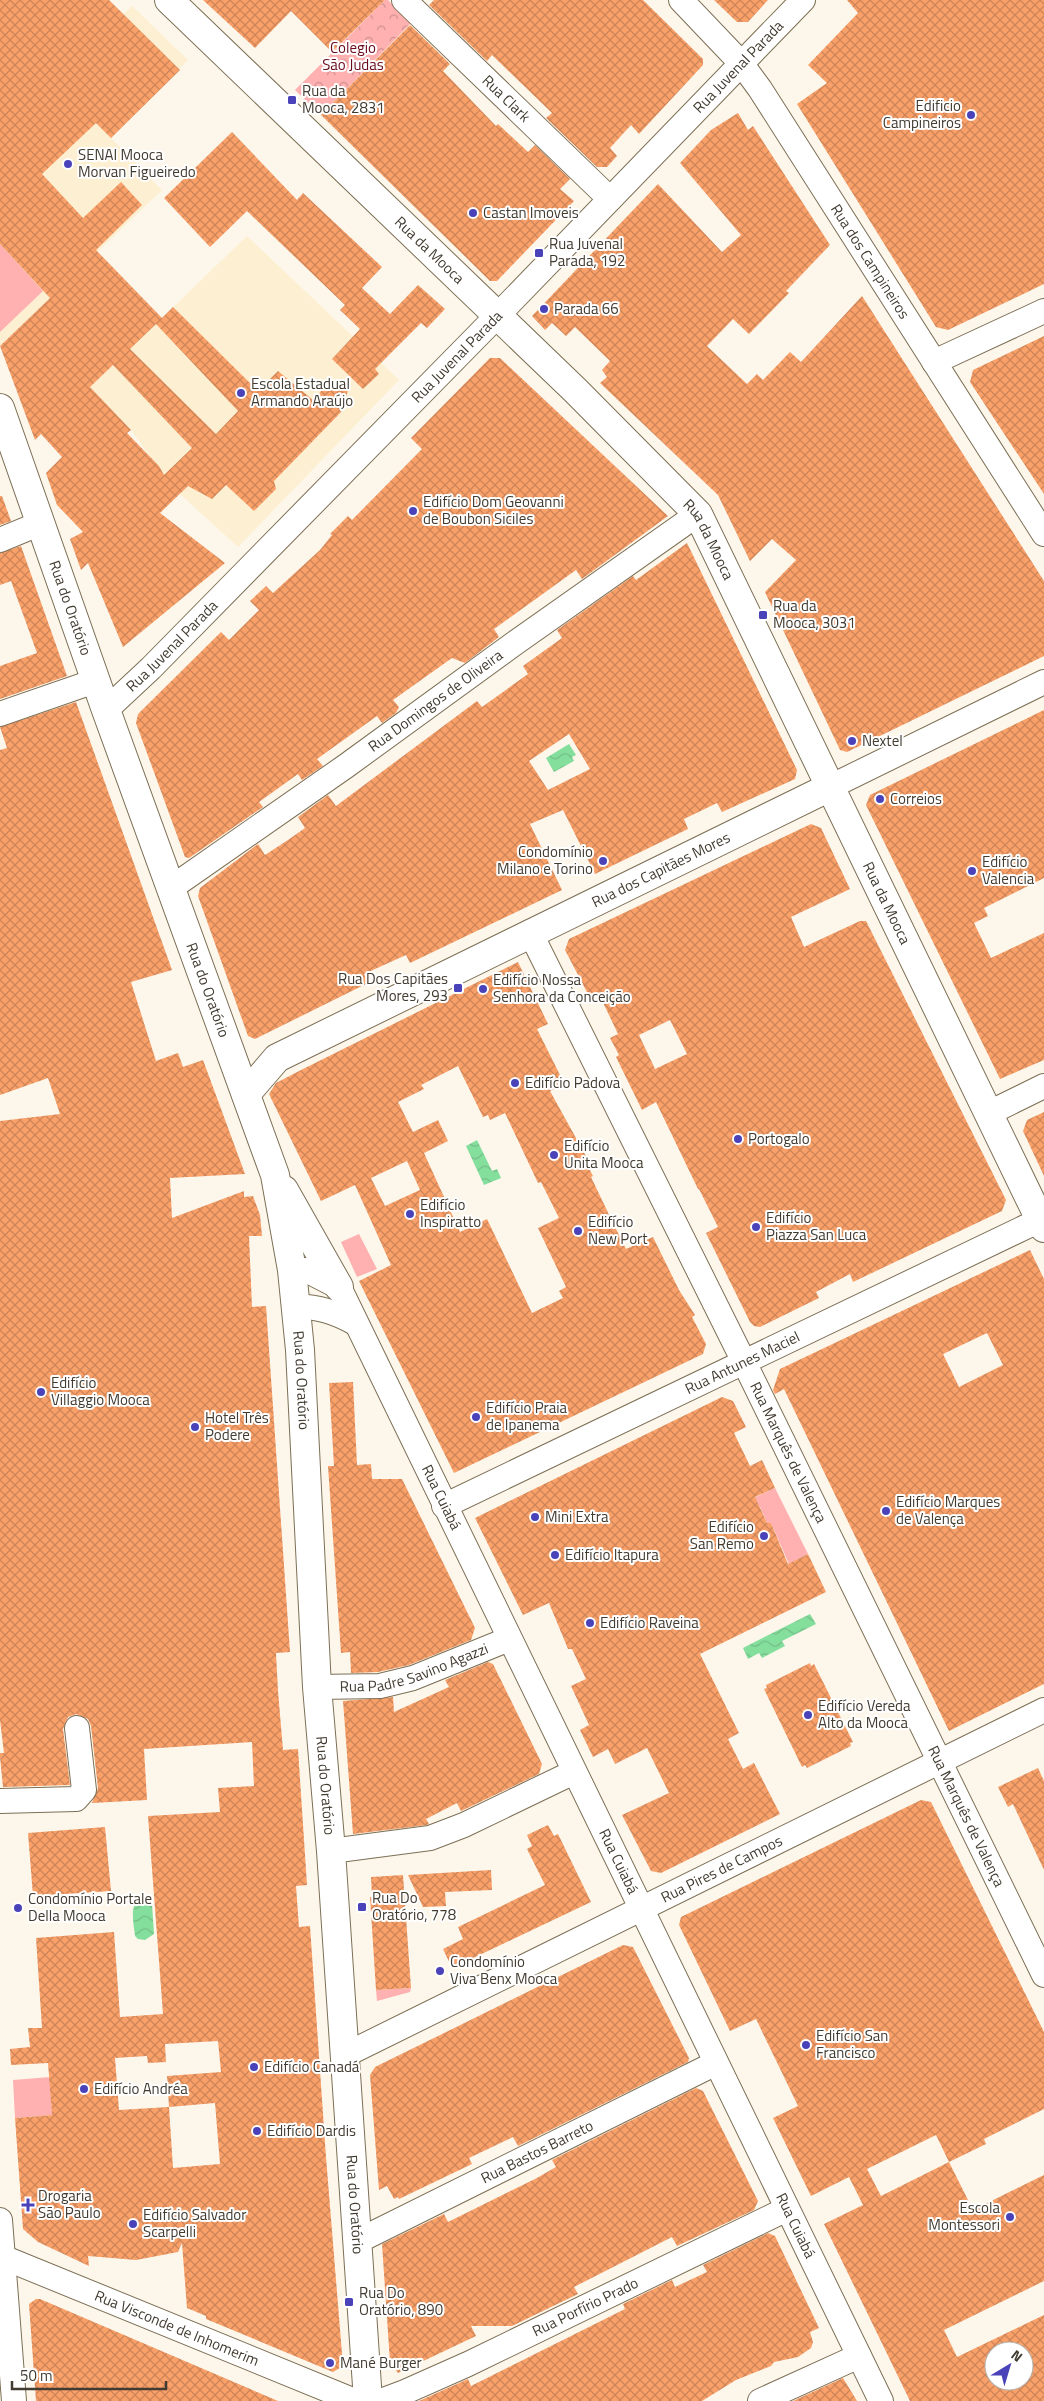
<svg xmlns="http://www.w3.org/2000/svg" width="1044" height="2401" viewBox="0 0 1044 2401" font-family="'Titillium Web',sans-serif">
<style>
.built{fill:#fdefd1}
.park{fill:url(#park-crowns)}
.garden{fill:#ffb0b1}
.water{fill:url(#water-waves)}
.building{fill:url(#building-cross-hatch);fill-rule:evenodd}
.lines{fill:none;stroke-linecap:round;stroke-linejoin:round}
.minor-casing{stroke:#7c6f55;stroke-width:26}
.tertiary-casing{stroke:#7c6f55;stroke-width:30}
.secondary-casing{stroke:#7c6f55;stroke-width:30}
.minor{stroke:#fff;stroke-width:24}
.tertiary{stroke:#fff;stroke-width:28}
.secondary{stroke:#fff;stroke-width:28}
.poi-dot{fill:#4a42b9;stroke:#fff;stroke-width:2}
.labels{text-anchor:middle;stroke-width:4;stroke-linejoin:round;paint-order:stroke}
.park-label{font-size:15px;fill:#6b0c1d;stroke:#fff}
.street-label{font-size:15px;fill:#413b30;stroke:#fff}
.poi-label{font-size:15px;fill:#413b30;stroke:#fff;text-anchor:start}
</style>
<defs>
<pattern id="park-crowns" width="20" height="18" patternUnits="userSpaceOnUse" patternTransform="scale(1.25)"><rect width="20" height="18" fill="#ffb0b1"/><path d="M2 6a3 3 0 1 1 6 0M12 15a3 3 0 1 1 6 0" fill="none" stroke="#d09090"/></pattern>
<pattern id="water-waves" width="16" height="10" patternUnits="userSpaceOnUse" patternTransform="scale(1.25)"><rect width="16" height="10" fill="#84de9c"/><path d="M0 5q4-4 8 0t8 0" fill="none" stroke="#73bf87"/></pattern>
<pattern id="building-cross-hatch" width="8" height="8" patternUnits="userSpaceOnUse" patternTransform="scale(1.25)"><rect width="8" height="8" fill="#faa16a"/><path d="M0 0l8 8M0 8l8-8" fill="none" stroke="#cc8458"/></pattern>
</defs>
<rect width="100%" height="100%" fill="#fdf7eb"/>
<path class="built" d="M132,6L188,60L111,138L162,190L0,346V133Z
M247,236L399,380L238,547L169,484L131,430L90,387Z"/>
<path class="park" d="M385,0H388L411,23L321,115L295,90Z"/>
<path class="garden" d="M0,244L43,291L0,332Z
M359,1234L377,1269L357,1277L341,1242Z
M775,1488L808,1554L789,1564L771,1523H767L760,1507L745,1502Z
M411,1988L410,1992L377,2001L376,1990Z
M50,2077L52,2115L15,2118L13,2080Z"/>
<path class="water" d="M569,744L576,755L572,757L574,761L554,772L546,758Z
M477,1140L492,1171L497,1169L501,1178L484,1185L466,1146Z
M810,1614L816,1624L782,1641L785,1646L762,1658L759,1653L748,1659L743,1648Z
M142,1898L148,1899L152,1904L154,1934L145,1940L138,1939L135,1936C134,1924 128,1903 142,1898Z"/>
<path class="building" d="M0,0H109L180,70L111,138L96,123L42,174L83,218L121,182L142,205L96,250L162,318L173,307L258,391L278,371L313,400L322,390H348L342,411L274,481L276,489L254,511L226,485L212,499L188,486L160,513L225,563L123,647L88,563L81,570L70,539L83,532L57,505L46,473L62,457L41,434L35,440L0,346L50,298L0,244ZM156,324L238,411L216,434L130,349ZM113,365L192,448L164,475L159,466L127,433L131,430L90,387Z
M203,0H385L332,52L291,11L255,48Z
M434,0H643L703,59V65L639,134L631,125L610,148L617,156L607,167H597L546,118L552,113L492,55L487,61L429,5Z
M714,0H768L748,22H737Z
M847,0H1044V284L948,330L936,327L797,104L827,83L808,65L858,13Z
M410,25L450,64L443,71L496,126L498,124L528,152L535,145L570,179L560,189L574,201L497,281H490L321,115Z
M738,113L748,130L753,126L830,245L786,291L789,293L749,334L733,319L707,346L747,384L757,374L763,380L790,352L801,362L862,296L1044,581V656L847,752L840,750L765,592L796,560L772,539L750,561L718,495L600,383L607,377L602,370L610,361L575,327L566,336L552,323L545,330L532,316L658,184L722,252L741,235L680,163L711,130Z
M232,132L297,200L303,193L382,267L362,288L390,314L418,285L445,309L427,328L421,323L375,369L379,374L363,389L332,359L360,329L340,310L345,305L247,211L210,247L164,198Z
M1044,336V494L970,382L973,370Z
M490,358H500L668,516L582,579L576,570L494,629L499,637L465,663L452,658L393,700L399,707L396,713L382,723L377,716L317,759L323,766L302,780L298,774L259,802L263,807L189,858L185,857L136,723L138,714L221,632L229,640L259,610L250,601L266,586L273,593L320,550L332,535L330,534L348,516L352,520L422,449L411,438Z
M0,496H2L11,521L0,525Z
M687,543L797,770L795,779L722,812L717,803L684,819L688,829L595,874L563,810L530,824L562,890L410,963L406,955L364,974L368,983L255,1039L248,1036L198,896L200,888L258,844L265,855L288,840L305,828L298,817L328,795L336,806L477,701L482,707L528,674L523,666L562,638L557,630L633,576L636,580ZM569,734L590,769L548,790L529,761Z
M21,546L67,676L0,699V666L37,653L11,581L0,585V553Z
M76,702L172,970L131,982L156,1061L178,1053L183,1067L203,1060L245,1174L170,1178L172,1218L244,1191V1197L253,1196L260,1215L262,1236H249L252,1307L266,1306L290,1652L276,1653L278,1691L283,1750L298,1749L307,1885L296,1886L299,1927L310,1926L326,2157L343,2366L333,2372L206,2319V2316L187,2308L182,2243L178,2252L136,2260L88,2256L89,2266L38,2242L23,2229L15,2118L52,2115L48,2063L11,2065L10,2049L30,2047L28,2028H42L36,1938L114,1932L120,2017L163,2014L148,1816L220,1812L218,1788L254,1786L252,1742L144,1749L147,1800L92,1803L98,1788L91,1726L88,1719L76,1714L68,1717L63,1729L70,1785L3,1787L0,1757V1753H4L0,1720V1121L60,1114L48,1078L0,1095V750L7,748L0,727ZM218,2041L221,2072L167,2076L169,2107L119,2110L115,2058L147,2056L148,2063L166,2062L165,2044ZM215,2103L220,2164L173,2168L169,2107Z
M1044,710V878L984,908L988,916L974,923L991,958L1044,933V1060L1000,1079L866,805L870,795Z
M811,824L821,828L850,889L791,917L804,947L860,921H866L1006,1200L1002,1211L853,1282L850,1274L816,1292L819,1298L760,1327L754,1326L750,1322L706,1233L718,1227L699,1189H698L656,1102L642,1110L616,1057L619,1055L610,1038L618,1034L599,994L590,998L565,950L569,939ZM670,1020L687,1054L655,1069L639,1035Z
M518,962L548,1024L537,1029L562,1079L557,1082L559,1087L550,1091L587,1158L584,1159L593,1176L591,1177L613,1223L626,1249L653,1237L679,1290L695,1315L692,1317L706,1344L703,1354L454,1473L359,1281L391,1265L355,1185L321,1201L269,1094L276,1083L301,1070ZM458,1066L483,1117L488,1115L490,1120L505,1113L538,1183L541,1182L559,1218L538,1228L566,1287L559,1291L563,1298L532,1313L487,1219L460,1232L424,1153L448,1141L438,1120L413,1132L398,1102L424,1089L421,1085ZM407,1161L420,1190L385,1206L371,1178Z
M1044,1112V1176L1023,1131L1027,1120Z
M1030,1250L1044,1279V1684L949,1731L784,1389L775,1394L773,1390L780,1369ZM987,1333L1003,1365L959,1387L943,1354Z
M353,1382L357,1465L371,1464L372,1479H402L475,1628L471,1640L409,1665L378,1672L351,1673L350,1652L341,1653L328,1466H334L329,1383Z
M722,1397L733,1401L746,1427L734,1433L750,1466L762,1460L775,1488L755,1497L767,1523H771L788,1564L808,1554L826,1592L700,1654L739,1733L728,1739L743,1769L754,1763L780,1814L661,1873L651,1871L622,1815L669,1793L647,1748L615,1764L608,1749L593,1757L580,1730L589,1725L571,1686L586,1679L572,1649H568L549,1603L523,1615L475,1518Z
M488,1662L493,1664L542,1764L539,1774L461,1811L457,1803L426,1819L429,1824L427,1825L353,1834L343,1701L393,1697L394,1712L449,1687L445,1680Z
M810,1663L811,1666L814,1664L853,1742L850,1743L851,1746L807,1768L805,1765L802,1767L764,1689L767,1688L766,1685Z
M1038,1768L1044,1781V1870L1013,1804L1008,1807L998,1787Z
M921,1800L931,1802L1044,2032V2109L984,2139L986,2144L949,2162L973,2210L1044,2175V2281L944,2330L957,2357L1044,2315V2401H910L824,2224L863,2205L849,2177L811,2196L773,2118L798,2106L756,2019L730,2031L679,1925L681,1917ZM936,2135L949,2162L881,2196L867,2169ZM994,2351H1024V2381H994Z
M548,1825L554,1836L558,1834L591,1902L452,1968L443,1949L463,1939L458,1927L545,1885L527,1849L532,1846L527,1835Z
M105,1827L111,1891L33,1896L28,1833Z
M491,1870L492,1890L445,1892L446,1906L423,1907L408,1875Z
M403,1875L411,1988L376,1990L370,1897H372L371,1877Z
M623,1945L633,1947L689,2058L688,2062L518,2146L513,2137L469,2158L472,2164L399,2199L398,2197L394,2199L387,2186L379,2190L370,2075L375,2067Z
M696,2088L703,2091L758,2201L754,2210L677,2246L672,2237L574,2287L578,2294L512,2326H471L476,2336L398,2373L390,2362L382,2244L444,2214L448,2222L535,2179L556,2167L552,2160Z
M768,2233L775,2236L819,2328L810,2332L813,2342L811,2348L798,2357L774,2362L771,2366L736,2380L702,2401H419L468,2379L471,2386L625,2309L623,2304L672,2280L675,2287L707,2272L703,2265Z
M36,2299H40L278,2401H36L29,2304Z
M843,2378L857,2401H793Z"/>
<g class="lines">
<g class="minor-casing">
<g id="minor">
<path id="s1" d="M404,0L610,199"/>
<path id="s2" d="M681,0L741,63L760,89L1044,534"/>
<path d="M934,362L1044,311"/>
<path d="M0,540L41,523"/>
<path id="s3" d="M106,710L151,668L497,316L803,0"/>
<path d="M0,714L95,681"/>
<path d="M832,786L1044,682"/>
<path id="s4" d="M171,888L346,766L515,643L698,514"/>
<path id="s5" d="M530,932L744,1362L1044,1975"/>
<path d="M989,1113L1044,1086"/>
<path id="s6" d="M292,1270H306L339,1287L881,2401"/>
<path d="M296,1306C319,1307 335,1312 355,1323"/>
<path id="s7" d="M444,1506L1040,1220"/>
<path id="s8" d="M317,1687L380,1686L413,1678L509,1639"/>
<path d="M0,1801L76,1799L84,1790L77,1728"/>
<path d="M331,1851L430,1838L464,1825L574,1772"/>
<path id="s9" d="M345,2055L1044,1710"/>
<path d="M0,2220L14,2401"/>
<path id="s10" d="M358,2241L716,2063"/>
<path id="s11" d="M0,2256L355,2401"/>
<path id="s12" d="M381,2401L405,2392L468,2364L787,2209"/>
<path d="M760,2401L859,2356"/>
</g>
</g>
<g class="tertiary-casing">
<g id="tertiary">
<path id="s13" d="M0,408L106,710L275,1175L292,1270L300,1350L317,1687L331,1851L368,2401"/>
<path id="s14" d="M246,1094L277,1058L832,786"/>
<path d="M284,1190L339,1287"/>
</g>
</g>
<g class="secondary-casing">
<g id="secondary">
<path id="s15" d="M169,0L575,390L698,514L1044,1228"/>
</g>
</g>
<use href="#minor" class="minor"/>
<use href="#tertiary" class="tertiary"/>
<use href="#secondary" class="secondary"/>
</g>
<g class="poi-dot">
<rect x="287" y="95" width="10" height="10" rx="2.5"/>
<circle cx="971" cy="115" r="5"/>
<circle cx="68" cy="164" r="5"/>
<circle cx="473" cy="213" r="5"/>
<rect x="534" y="248" width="10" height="10" rx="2.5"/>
<circle cx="544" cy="309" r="5"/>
<circle cx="241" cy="393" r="5"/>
<circle cx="413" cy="511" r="5"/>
<rect x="758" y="610" width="10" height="10" rx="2.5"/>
<circle cx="852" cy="741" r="5"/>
<circle cx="880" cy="799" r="5"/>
<circle cx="603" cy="861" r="5"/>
<circle cx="972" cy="871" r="5"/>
<rect x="453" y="983" width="10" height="10" rx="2.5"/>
<circle cx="483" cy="989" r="5"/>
<circle cx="515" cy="1083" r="5"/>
<circle cx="738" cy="1139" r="5"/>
<circle cx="554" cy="1155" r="5"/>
<circle cx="410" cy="1214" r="5"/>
<circle cx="756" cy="1227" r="5"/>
<circle cx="578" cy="1231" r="5"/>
<circle cx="41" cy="1392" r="5"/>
<circle cx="476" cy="1417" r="5"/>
<circle cx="195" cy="1427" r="5"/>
<circle cx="886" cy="1511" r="5"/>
<circle cx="535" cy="1517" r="5"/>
<circle cx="764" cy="1536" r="5"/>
<circle cx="555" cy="1555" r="5"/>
<circle cx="590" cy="1623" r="5"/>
<circle cx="808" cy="1715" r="5"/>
<rect x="357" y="1902" width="10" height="10" rx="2.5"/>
<circle cx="18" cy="1908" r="5"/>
<circle cx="440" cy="1971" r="5"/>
<circle cx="806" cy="2045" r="5"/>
<circle cx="254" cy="2067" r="5"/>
<circle cx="84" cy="2089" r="5"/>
<circle cx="257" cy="2131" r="5"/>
<path d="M25.5 2197.5h5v5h5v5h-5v5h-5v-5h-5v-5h5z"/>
<circle cx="1010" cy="2217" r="5"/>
<circle cx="133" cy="2224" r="5"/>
<rect x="344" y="2297" width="10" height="10" rx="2.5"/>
<circle cx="330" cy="2363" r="5"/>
</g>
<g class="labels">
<g class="park-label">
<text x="353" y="53">Colegio<tspan x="353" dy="17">São Judas</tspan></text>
</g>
<g class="street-label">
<text dy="5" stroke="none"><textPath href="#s3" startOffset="902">Rua Juvenal Parada</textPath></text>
<text dy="5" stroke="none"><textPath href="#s1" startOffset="142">Rua Clark</textPath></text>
<text dy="5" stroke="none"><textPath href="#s15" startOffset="361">Rua da Mooca</textPath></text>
<text dy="5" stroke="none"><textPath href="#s2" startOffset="324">Rua dos Campineiros</textPath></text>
<text dy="5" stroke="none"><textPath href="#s3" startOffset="498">Rua Juvenal Parada</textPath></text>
<text dy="5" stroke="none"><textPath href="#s15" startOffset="765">Rua da Mooca</textPath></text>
<text dy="5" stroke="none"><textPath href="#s13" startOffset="212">Rua do Oratório</textPath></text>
<text dy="5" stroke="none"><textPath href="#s3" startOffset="92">Rua Juvenal Parada</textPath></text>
<text dy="5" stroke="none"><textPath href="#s4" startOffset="324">Rua Domingos de Oliveira</textPath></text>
<text dy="5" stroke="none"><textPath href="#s14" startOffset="475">Rua dos Capitães Mores</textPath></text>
<text dy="5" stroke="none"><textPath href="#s15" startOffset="1170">Rua da Mooca</textPath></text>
<text dy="5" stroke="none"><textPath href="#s13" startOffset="618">Rua do Oratório</textPath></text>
<text dy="5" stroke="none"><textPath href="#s7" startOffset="331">Rua Antunes Maciel</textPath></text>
<text dy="5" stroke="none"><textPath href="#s13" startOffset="1022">Rua do Oratório</textPath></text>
<text dy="5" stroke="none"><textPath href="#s5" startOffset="581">Rua Marquês de Valença</textPath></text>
<text dy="5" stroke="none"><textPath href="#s6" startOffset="285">Rua Cuiabá</textPath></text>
<text dy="5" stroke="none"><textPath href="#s8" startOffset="100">Rua Padre Savino Agazzi</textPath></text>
<text dy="5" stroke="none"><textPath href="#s13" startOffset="1428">Rua do Oratório</textPath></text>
<text dy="5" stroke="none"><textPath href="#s5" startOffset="986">Rua Marquês de Valença</textPath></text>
<text dy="5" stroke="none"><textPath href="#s6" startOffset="690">Rua Cuiabá</textPath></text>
<text dy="5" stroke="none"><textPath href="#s9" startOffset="420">Rua Pires de Campos</textPath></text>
<text dy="5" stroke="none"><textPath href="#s10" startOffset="200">Rua Bastos Barreto</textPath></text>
<text dy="5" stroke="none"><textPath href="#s13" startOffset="1848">Rua do Oratório</textPath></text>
<text dy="5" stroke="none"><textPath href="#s6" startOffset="1095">Rua Cuiabá</textPath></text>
<text dy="5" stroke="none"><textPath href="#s12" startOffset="225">Rua Porfírio Prado</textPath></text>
<text dy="5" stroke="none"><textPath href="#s11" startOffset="191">Rua Visconde de Inhomerim</textPath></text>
</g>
<g class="poi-label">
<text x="302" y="96">Rua da<tspan x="302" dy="17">Mooca, 2831</tspan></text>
<text x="961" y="111" text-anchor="end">Edificio<tspan x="961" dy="17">Campineiros</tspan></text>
<text x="78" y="160">SENAI Mooca<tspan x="78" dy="17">Morvan Figueiredo</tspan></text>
<text x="483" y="218">Castan Imoveis</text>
<text x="549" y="249">Rua Juvenal<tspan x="549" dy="17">Parada, 192</tspan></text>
<text x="554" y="314">Parada 66</text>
<text x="251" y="389">Escola Estadual<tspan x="251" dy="17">Armando Araújo</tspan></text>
<text x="423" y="507">Edifício Dom Geovanni<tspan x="423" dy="17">de Boubon Siciles</tspan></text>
<text x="773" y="611">Rua da<tspan x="773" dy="17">Mooca, 3031</tspan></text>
<text x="862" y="746">Nextel</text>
<text x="890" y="804">Correios</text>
<text x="593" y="857" text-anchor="end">Condomínio<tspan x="593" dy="17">Milano e Torino</tspan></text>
<text x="982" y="867">Edifício<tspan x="982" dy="17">Valencia</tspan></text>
<text x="448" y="984" text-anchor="end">Rua Dos Capitães<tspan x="448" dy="17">Mores, 293</tspan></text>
<text x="493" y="985">Edifício Nossa<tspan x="493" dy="17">Senhora da Conceição</tspan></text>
<text x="525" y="1088">Edifício Padova</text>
<text x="748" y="1144">Portogalo</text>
<text x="564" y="1151">Edifício<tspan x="564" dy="17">Unita Mooca</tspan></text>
<text x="420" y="1210">Edifício<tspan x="420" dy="17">Inspiratto</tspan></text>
<text x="766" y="1223">Edifício<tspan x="766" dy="17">Piazza San Luca</tspan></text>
<text x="588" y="1227">Edifício<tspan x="588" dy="17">New Port</tspan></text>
<text x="51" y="1388">Edifício<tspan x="51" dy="17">Villaggio Mooca</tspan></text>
<text x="486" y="1413">Edifício Praia<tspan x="486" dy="17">de Ipanema</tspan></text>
<text x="205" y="1423">Hotel Três<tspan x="205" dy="17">Podere</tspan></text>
<text x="896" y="1507">Edifício Marques<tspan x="896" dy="17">de Valença</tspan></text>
<text x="545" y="1522">Mini Extra</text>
<text x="754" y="1532" text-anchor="end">Edifício<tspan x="754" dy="17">San Remo</tspan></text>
<text x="565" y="1560">Edifício Itapura</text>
<text x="600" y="1628">Edifício Raveina</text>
<text x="818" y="1711">Edifício Vereda<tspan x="818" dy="17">Alto da Mooca</tspan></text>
<text x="372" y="1903">Rua Do<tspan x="372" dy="17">Oratório, 778</tspan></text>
<text x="28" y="1904">Condomínio Portale<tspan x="28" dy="17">Della Mooca</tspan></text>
<text x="450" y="1967">Condomínio<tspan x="450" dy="17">Viva Benx Mooca</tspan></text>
<text x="816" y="2041">Edifício San<tspan x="816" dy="17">Francisco</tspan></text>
<text x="264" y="2072">Edifício Canadá</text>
<text x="94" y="2094">Edifício Andréa</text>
<text x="267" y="2136">Edifício Dardis</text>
<text x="38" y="2201">Drogaria<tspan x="38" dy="17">São Paulo</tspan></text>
<text x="1000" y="2213" text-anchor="end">Escola<tspan x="1000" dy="17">Montessori</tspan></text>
<text x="143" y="2220">Edifício Salvador<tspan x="143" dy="17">Scarpelli</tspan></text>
<text x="359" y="2298">Rua Do<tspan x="359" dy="17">Oratório, 890</tspan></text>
<text x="340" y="2368">Mané Burger</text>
</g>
</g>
<g transform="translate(1009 2366) rotate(38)"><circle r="24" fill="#ffffff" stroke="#b3b1ac"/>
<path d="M0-4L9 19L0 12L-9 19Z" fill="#4a42b9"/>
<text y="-8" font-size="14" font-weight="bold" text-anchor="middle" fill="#413b30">N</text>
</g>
<path d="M12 2381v8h154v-8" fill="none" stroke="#413b30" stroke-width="2.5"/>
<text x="20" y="2381" font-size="15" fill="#413b30" stroke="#ffffff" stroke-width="4" paint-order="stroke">50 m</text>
</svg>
